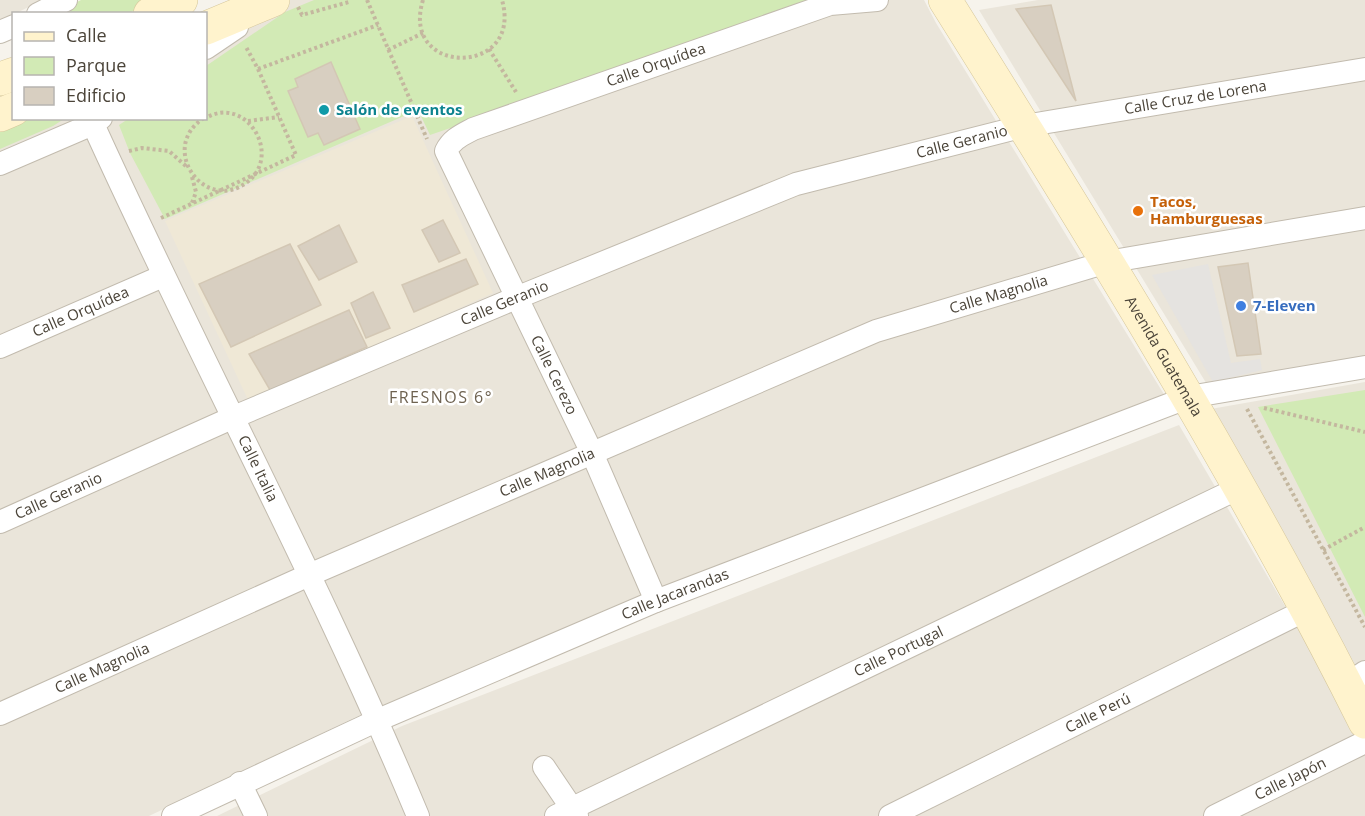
<svg xmlns="http://www.w3.org/2000/svg" width="1365" height="816" viewBox="0 0 1365 816" font-family="'Open Sans',sans-serif">
<style>
.residential{fill:#eae5da}
.education{fill:#efe8d6}
.green{fill:#d2eab5}
.parking{fill:#e5e3e0}
.building{fill:#d8cfc1;stroke:#d3c7b4;stroke-width:1.5}
.lines{fill:none;stroke-linecap:round;stroke-linejoin:round}
.street-casing{stroke:#c2bbae;stroke-width:24}
.secondary-casing{stroke:#d6c79b;stroke-width:34}
.path{stroke:#c4b79f;stroke-width:4;stroke-dasharray:3 3;stroke-linecap:butt}
.street{stroke:#fff;stroke-width:22}
.secondary{stroke:#fff3cd;stroke-width:33}
.culture-dot{fill:#0f9aa8;stroke:#fff;stroke-width:2}
.food-dot{fill:#e8710a;stroke:#fff;stroke-width:2}
.shop-dot{fill:#3f7fe0;stroke:#fff;stroke-width:2}
.labels{text-anchor:middle;stroke-width:5;stroke-linejoin:round;paint-order:stroke}
.street-label{font-size:15px;fill:#4b4439;stroke:#fff}
.culture-label{font-size:15px;font-weight:bold;fill:#0d838f;stroke:#fff;text-anchor:start}
.food-label{font-size:15px;font-weight:bold;fill:#c56008;stroke:#fff;text-anchor:start}
.shop-label{font-size:15px;font-weight:bold;fill:#366cbe;stroke:#fff;text-anchor:start}
.neighbourhood-label{font-size:16px;letter-spacing:1.5px;fill:#6e6250;stroke:#fff}
</style>
<rect width="100%" height="100%" fill="#f6f3ec"/>
<path class="residential" d="M0,0H43L0,21Z
M243,0H924L936,23L1165,396L750,552L356,717L149,816H0V113L14,118H206V18Z
M1038,0H1365V364L1211,391L979,10Z
M1365,382V701L1205,410Z
M1179,425L1330,683L1365,756V816H217L402,726Z"/>
<path class="education" d="M412,116L493,293L249,402L165,221Z"/>
<path class="green" d="M81,0H160L129,13L53,14Z
M314,0H809L520,104L430,135L418,110L165,219L130,153L119,125L128,119L206,118V66L285,12Z
M14,118L64,119L53,126L0,149V122Z
M1365,390V617L1258,407Z"/>
<path class="parking" d="M1208,264L1231,363L1260,359L1262,370L1213,382L1152,275Z"/>
<path class="building" d="M1051,5L1076,101L1016,9Z
M331,62L360,129L324,145L318,133L308,137L288,91L298,87L295,79Z
M443,220L460,253L439,262L422,230Z
M339,225L357,262L319,280L298,246Z
M290,244L321,305L231,347L199,284Z
M466,259L478,284L414,312L402,285Z
M1248,263L1261,354L1237,356L1218,267Z
M373,292L390,328L366,338L351,303Z
M349,310L367,347L270,390L249,354Z"/>
<g class="lines">
<g class="street-casing">
<g id="street">
<path d="M38,14L66,0"/>
<path d="M0,32L14,26"/>
<path d="M206,48L237,27"/>
<path id="s1" d="M93,124C198,356 320,581 418,816"/>
<path d="M0,164L93,124L101,118"/>
<path id="s2" d="M0,347L163,276"/>
<path id="s3" d="M0,522L234,417L516,298L796,184L1024,126L1365,69"/>
<path id="s4" d="M656,601L592,453L446,151C452,139 462,135 473,129L830,4L877,0"/>
<path d="M1346,685L1365,672"/>
<path id="s5" d="M0,714L309,575L876,331L1107,262L1365,218"/>
<path d="M544,767L577,816"/>
<path d="M240,783L256,816"/>
<path id="s6" d="M173,816L378,720L656,601L1189,397L1365,367"/>
<path id="s7" d="M556,816L1239,488"/>
<path id="s8" d="M890,816L1308,609"/>
<path id="s9" d="M1215,816L1365,742"/>
</g>
</g>
<g class="secondary-casing">
<g id="secondary">
<path id="s10" d="M945,0C1093,236 1240,473 1365,722"/>
<path d="M150,14L181,0"/>
<path d="M206,28L273,0"/>
<path d="M0,79L14,74"/>
<path d="M0,115L14,109"/>
</g>
</g>
<path class="path" d="M367,0L427,139
M423,0C399,77 524,77 502,0
M298,7L302,15L349,2L348,0
M489,49L516,92
M388,50L423,33
M258,69L378,25
M204,118C158,147 203,213 246,183C284,156 246,94 206,118
M248,121L279,117
M129,151L142,148L169,151L187,167
M192,177L196,192L192,203
M161,218L296,155L258,69L246,47
M1264,408L1365,432
M1247,409L1365,627
M1323,550L1365,527"/>
<use href="#street" class="street"/>
<use href="#secondary" class="secondary"/>
</g>
<circle class="culture-dot" cx="324" cy="110" r="6"/>
<circle class="food-dot" cx="1138" cy="211" r="6"/>
<circle class="shop-dot" cx="1241" cy="306" r="6"/>
<g class="labels">
<g class="street-label">
<text dy="5" stroke="none"><textPath href="#s4" startOffset="726">Calle Orquídea</textPath></text>
<text dy="5" stroke="none"><textPath href="#s3" startOffset="1274">Calle Cruz de Lorena</textPath></text>
<text dy="5" stroke="none"><textPath href="#s3" startOffset="1036">Calle Geranio</textPath></text>
<text dy="5" stroke="none"><textPath href="#s5" startOffset="1084">Calle Magnolia</textPath></text>
<text dy="5" stroke="none"><textPath href="#s3" startOffset="550">Calle Geranio</textPath></text>
<text dy="5" stroke="none"><textPath href="#s2" startOffset="88">Calle Orquídea</textPath></text>
<text dy="5" stroke="none"><textPath href="#s10" startOffset="418">Avenida Guatemala</textPath></text>
<text transform="translate(554 375) rotate(64)" y="5">Calle Cerezo</text>
<text dy="5" stroke="none"><textPath href="#s1" startOffset="382">Calle Italia</textPath></text>
<text dy="5" stroke="none"><textPath href="#s5" startOffset="598">Calle Magnolia</textPath></text>
<text dy="5" stroke="none"><textPath href="#s3" startOffset="64">Calle Geranio</textPath></text>
<text dy="5" stroke="none"><textPath href="#s6" startOffset="549">Calle Jacarandas</textPath></text>
<text dy="5" stroke="none"><textPath href="#s7" startOffset="380">Calle Portugal</textPath></text>
<text dy="5" stroke="none"><textPath href="#s5" startOffset="112">Calle Magnolia</textPath></text>
<text dy="5" stroke="none"><textPath href="#s8" startOffset="232">Calle Perú</textPath></text>
<text dy="5" stroke="none"><textPath href="#s9" startOffset="84">Calle Japón</textPath></text>
</g>
<g class="culture-label">
<text x="336" y="115">Salón de eventos</text>
</g>
<g class="food-label">
<text x="1150" y="207">Tacos,<tspan x="1150" dy="17">Hamburguesas</tspan></text>
</g>
<g class="shop-label">
<text x="1253" y="311">7-Eleven</text>
</g>
<g class="neighbourhood-label">
<text x="441" y="403">FRESNOS 6°</text>
</g>
</g>
<rect x="12" y="12" width="195" height="108" fill="#ffffff" stroke="#b7b4b0" stroke-width="1.5"/>
<rect x="24" y="32" width="30" height="9" fill="#fff3cd" stroke="#b7b4b0" stroke-width="1.5"/>
<text x="66" y="42" font-size="18" fill="#4b4439">Calle</text>
<rect x="24" y="57" width="30" height="18" fill="#d2eab5" stroke="#b7b4b0" stroke-width="1.5"/>
<text x="66" y="72" font-size="18" fill="#4b4439">Parque</text>
<rect x="24" y="87" width="30" height="18" fill="#d8cfc1" stroke="#b7b4b0" stroke-width="1.5"/>
<text x="66" y="102" font-size="18" fill="#4b4439">Edificio</text>
</svg>
